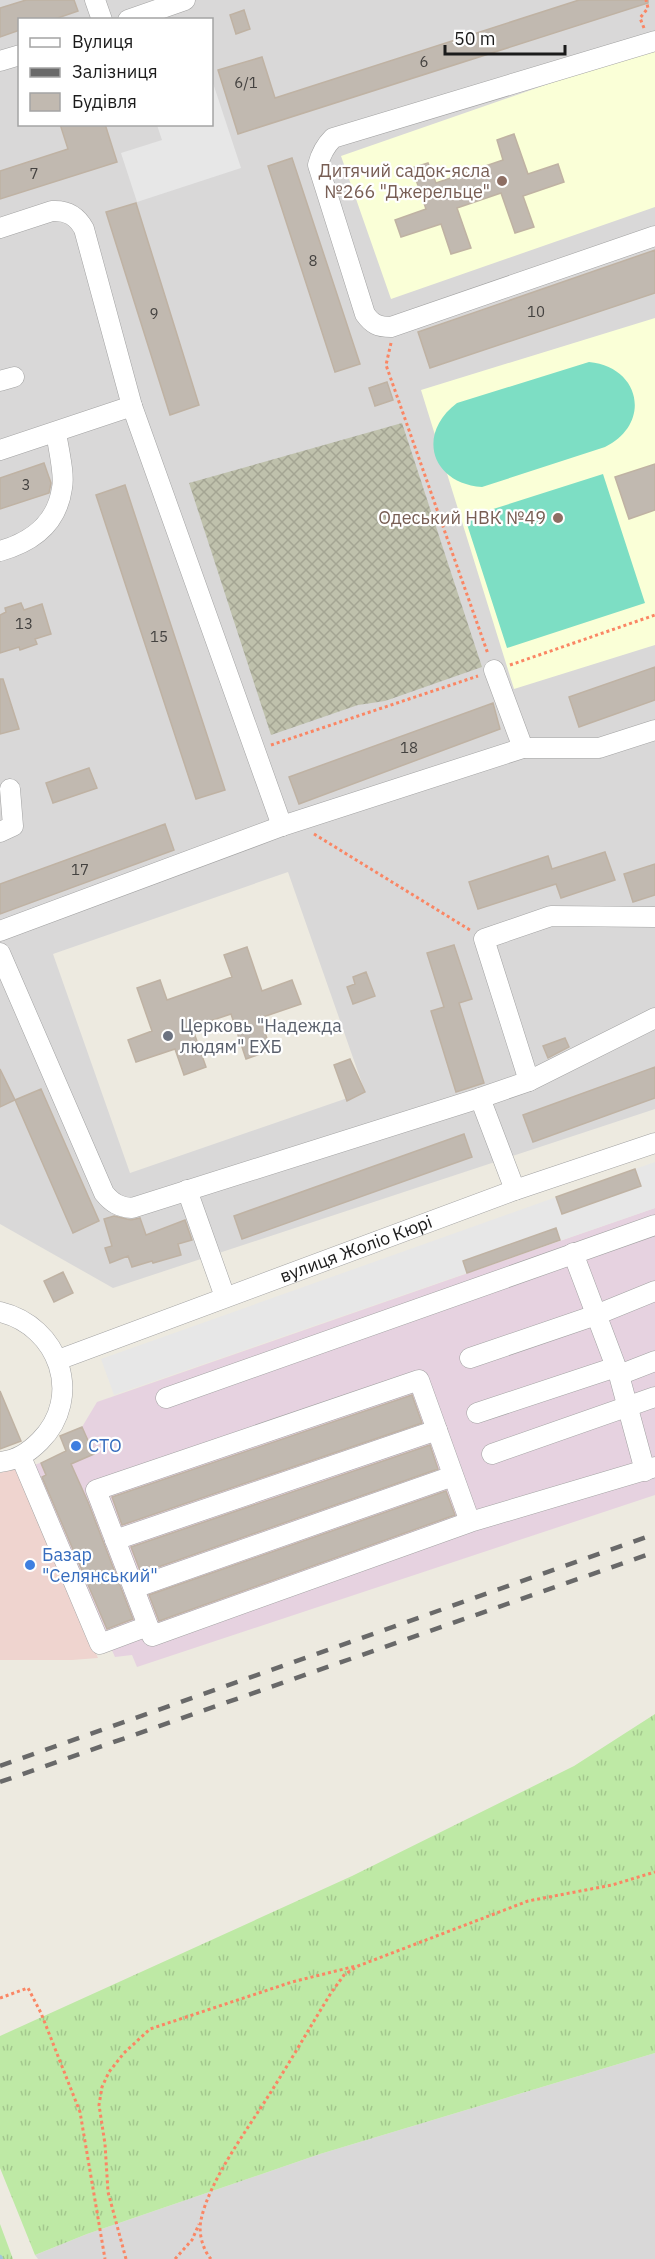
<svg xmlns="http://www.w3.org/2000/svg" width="655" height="2259" viewBox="0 0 655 2259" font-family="'IBM Plex Sans',sans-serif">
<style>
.residential{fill:#d9d8d8;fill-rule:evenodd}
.commercial{fill:#efd4cf}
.industrial{fill:#e6d2e0}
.education{fill:#faffd7}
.construction{fill:url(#construction-cross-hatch)}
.grass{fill:url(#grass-tufts)}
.pitch{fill:#7ddec4}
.parking{fill:#e7e7e7}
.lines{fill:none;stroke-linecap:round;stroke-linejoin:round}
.stream{stroke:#a0c7dc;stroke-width:4.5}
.building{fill:#c1b9b0;stroke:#bfb2a3;stroke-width:1.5}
.minor-casing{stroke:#a2a2a2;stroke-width:21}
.path{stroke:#fa8664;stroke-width:3;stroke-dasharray:3 3;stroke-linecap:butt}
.minor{stroke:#fff;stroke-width:20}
.rail{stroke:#696969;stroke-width:4.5;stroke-dasharray:12 12;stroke-linecap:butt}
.education-dot{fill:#8d6e63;stroke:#fff;stroke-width:2}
.worship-dot{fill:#6b7280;stroke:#fff;stroke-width:2}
.shop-dot{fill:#3f7fe0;stroke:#fff;stroke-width:2}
.labels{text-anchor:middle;stroke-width:4.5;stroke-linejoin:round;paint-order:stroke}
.number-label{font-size:15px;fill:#444240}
.education-label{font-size:18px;fill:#785e54;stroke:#fff;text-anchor:end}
.worship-label{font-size:18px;fill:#5b616d;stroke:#fff;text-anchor:start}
.street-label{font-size:18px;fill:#1b1b1b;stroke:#fff}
.shop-label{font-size:18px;fill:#366cbe;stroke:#fff;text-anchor:start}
</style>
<defs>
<pattern id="construction-cross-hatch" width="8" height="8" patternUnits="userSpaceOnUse" patternTransform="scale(1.5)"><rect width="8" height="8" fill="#bfc1ac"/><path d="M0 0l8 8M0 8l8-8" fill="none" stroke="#a4a593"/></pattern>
<pattern id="grass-tufts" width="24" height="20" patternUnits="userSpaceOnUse" patternTransform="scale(1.5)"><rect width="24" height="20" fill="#bee9a5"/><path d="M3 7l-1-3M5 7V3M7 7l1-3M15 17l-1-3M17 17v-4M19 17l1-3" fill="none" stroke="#a3c78d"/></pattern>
</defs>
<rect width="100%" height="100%" fill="#edeae0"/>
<path class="residential" d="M0,0H655V1109L113,1288L0,1224ZM20,20H212V124H20ZM288,872L365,1092L130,1173L53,954Z
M655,2053V2259H38L35,2255L87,2234L320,2154Z"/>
<path class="commercial" d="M19,1468L98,1658L72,1660H0V1473Z"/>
<path class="industrial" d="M655,1208V1495L137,1667L132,1655L115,1657L30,1467L52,1458L58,1470L93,1454L82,1427L97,1402Z"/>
<path class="education" d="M655,47V207L391,299L341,156Z
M655,318V645L514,689L421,390Z"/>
<path class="construction" d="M402,423L482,667L385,701L358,705L271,735L189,483Z"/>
<path class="grass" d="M655,1714V2053L320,2154L87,2234L35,2255L0,2168V2036L352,1876L574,1766Z
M0,2224L13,2259H0Z"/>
<path class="pitch" d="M589,362C641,367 652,424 605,447L482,487C431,483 416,434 457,403Z
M603,474L645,603L507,648L465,518Z"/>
<path class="parking" d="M212,80L241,168L137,202L121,153L162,140L157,125L212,124Z
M655,1162V1208L114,1395L101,1359Z"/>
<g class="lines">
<path class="stream" d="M0,2257L1,2259"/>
</g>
<path class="building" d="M26,0H74L78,11L52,20H20V30L0,37V8Z
M579,0H648V3L238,134L218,70L262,57L275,98Z
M244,10L250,29L236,34L230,15Z
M60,124H105L117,162L0,199V171L68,149Z
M514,134L528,174L558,164L564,182L523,196L534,227L515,233L501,193L457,208L471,248L451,254L441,224L401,237L395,220L426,209L412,168L428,163L436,183L503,160L497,140Z
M292,158L360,364L335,372L268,166Z
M136,203L199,405L170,415L106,212Z
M655,250V293L430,368L418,332Z
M387,382L393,400L375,406L369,388Z
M44,463L51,483L49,493L0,509V478Z
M655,464V510L629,519L615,477Z
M125,485L225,790L196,799L96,495Z
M21,603L24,610L42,604L51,634L35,639L37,644L20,650L19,647L0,653V615L6,612L5,608Z
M655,667V700L579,727L569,697Z
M0,679H3L19,729L0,734Z
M493,703L500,729L299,804L289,777Z
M89,768L97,788L53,803L46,783Z
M165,824L174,850L0,914V884Z
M605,852L615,880L561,898L556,884L478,909L469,882L548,856L552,869Z
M655,864V895L633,902L624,874Z
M454,945L472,999L459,1003L484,1083L456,1092L431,1011L444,1007L427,953Z
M247,947L262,991L292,980L301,1004L260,1018L271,1050L246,1059L231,1014L192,1027L206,1067L184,1075L175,1049L136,1062L128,1040L152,1031L137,988L160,980L167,1000L232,977L224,955Z
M366,972L375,996L353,1004L347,987L355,984L353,977Z
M565,1038L569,1047L548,1058L543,1046Z
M350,1059L365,1092L347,1101L334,1065Z
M655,1067V1098L533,1142L523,1115Z
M0,1069L15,1100L0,1107Z
M41,1089L99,1221L73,1233L15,1100Z
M464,1134L472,1157L242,1239L234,1216Z
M635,1169L641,1186L562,1214L556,1197Z
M114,1216L131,1220L140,1218L146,1235L185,1220L192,1240L178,1244L181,1255L153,1263L152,1261L132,1267L128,1256L110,1263L105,1248L112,1246L104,1219Z
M556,1228L560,1240L467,1273L463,1261Z
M63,1272L73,1293L54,1302L44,1281Z
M0,1391L21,1441L0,1449Z
M412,1395L422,1423L122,1525L112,1497Z
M82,1427L94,1454L71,1464L88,1502L133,1619L107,1629L42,1477L46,1475L41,1463L66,1451L60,1436Z
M430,1445L438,1469L141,1573L131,1547Z
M446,1491L455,1515L159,1621L149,1595Z"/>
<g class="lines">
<g class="minor-casing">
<g id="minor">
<path d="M95,0L102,20"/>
<path d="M128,20L185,0"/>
<path d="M655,41L333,138C325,146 321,153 318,165L365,314C372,324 378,327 391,327L655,236"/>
<path d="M0,61L20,55"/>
<path d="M0,228L52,211C67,210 77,216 84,229L132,406L282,826"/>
<path d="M0,381L14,377"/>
<path d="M0,450L132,406"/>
<path d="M0,551C32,542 57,524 62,488C65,474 58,447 56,432"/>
<path d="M494,670L523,748"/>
<path d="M0,832L13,826L10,789"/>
<path d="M0,931L282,826L523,748H599L655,730"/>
<path d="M0,953L104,1193C112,1203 119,1207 132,1208L480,1098L529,1081L655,1018"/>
<path d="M529,1081L484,939L551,916L655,917"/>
<path d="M480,1098L515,1190"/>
<path d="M187,1190L225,1297"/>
<path d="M573,1253L619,1375L645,1471"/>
<path d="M0,1312C59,1326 84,1397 40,1441C28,1453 17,1460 0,1462"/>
<path d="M470,1358L596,1315L655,1291"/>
<path id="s1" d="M58,1360L515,1190L655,1143"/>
<path d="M619,1375L655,1361"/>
<path d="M166,1398L655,1225"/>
<path d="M477,1413L616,1367"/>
<path d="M492,1454L655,1397"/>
<path d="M21,1457L100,1644L148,1626"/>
<path d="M470,1522L419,1380L96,1490L152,1636L470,1522L655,1467"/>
<path d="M115,1540L437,1430"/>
<path d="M134,1588L453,1476"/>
</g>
</g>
<path class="path" d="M644,28L640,18L648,8L646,0
M391,343L386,365L488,654
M510,665L655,615
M271,745L478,676
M314,834L470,930
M0,1998L28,1988L41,2013L80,2112L105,2259
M126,2259L108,2192L105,2144L99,2105L102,2087L109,2072L124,2053L150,2029L292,1982L356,1966
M175,2259L192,2240L199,2224
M211,2259C203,2250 198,2233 201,2220C209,2181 247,2130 269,2095C290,2062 310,2027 331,1993L344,1975L358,1966L528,1901L612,1885L655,1872"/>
<use href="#minor" class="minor"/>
<path class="rail" d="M0,1766L655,1534
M0,1782L655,1552"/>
</g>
<g class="education-dot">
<circle cx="502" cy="181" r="6"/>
<circle cx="558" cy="518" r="6"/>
</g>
<circle class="worship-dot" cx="168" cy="1036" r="6"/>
<g class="shop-dot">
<circle cx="76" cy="1446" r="6"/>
<circle cx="30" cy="1565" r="6"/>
</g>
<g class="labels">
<g class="number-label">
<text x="424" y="67">6</text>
<text x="246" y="88">6/1</text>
<text x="34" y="179">7</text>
<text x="313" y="266">8</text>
<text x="536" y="317">10</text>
<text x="154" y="319">9</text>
<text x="26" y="490">3</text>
<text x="24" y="629">13</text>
<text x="159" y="642">15</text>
<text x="409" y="753">18</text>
<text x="80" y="875">17</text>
</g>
<g class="education-label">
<text x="490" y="177">Дитячий садок-ясла<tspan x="490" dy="21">№266 "Джерельце"</tspan></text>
<text x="546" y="524">Одеський НВК №49</text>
</g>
<g class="worship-label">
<text x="180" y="1032">Церковь "Надежда<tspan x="180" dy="21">людям" ЕХБ</tspan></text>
</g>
<g class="street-label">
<text dy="6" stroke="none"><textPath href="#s1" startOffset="318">вулиця Жоліо Кюрі</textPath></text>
</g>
<g class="shop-label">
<text x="88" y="1452">СТО</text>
<text x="42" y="1561">Базар<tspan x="42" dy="21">"Селянський"</tspan></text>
</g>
</g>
<rect x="18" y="18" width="195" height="108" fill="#ffffff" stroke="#a4a4a4" stroke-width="1.5"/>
<rect x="30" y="38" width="30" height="9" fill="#ffffff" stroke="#a4a4a4" stroke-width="1.5"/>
<text x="72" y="48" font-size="18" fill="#1b1b1b">Вулиця</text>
<rect x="30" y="68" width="30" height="9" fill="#696969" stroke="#a4a4a4" stroke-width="1.5"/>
<text x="72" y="78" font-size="18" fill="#1b1b1b">Залізниця</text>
<rect x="30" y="93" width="30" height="18" fill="#c1b9b0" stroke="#a4a4a4" stroke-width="1.5"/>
<text x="72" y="108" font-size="18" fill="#1b1b1b">Будівля</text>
<path d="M445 45v9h120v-9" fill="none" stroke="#1b1b1b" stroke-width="3"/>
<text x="454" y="45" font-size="18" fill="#1b1b1b" stroke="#ffffff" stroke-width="4.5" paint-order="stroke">50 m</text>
</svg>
